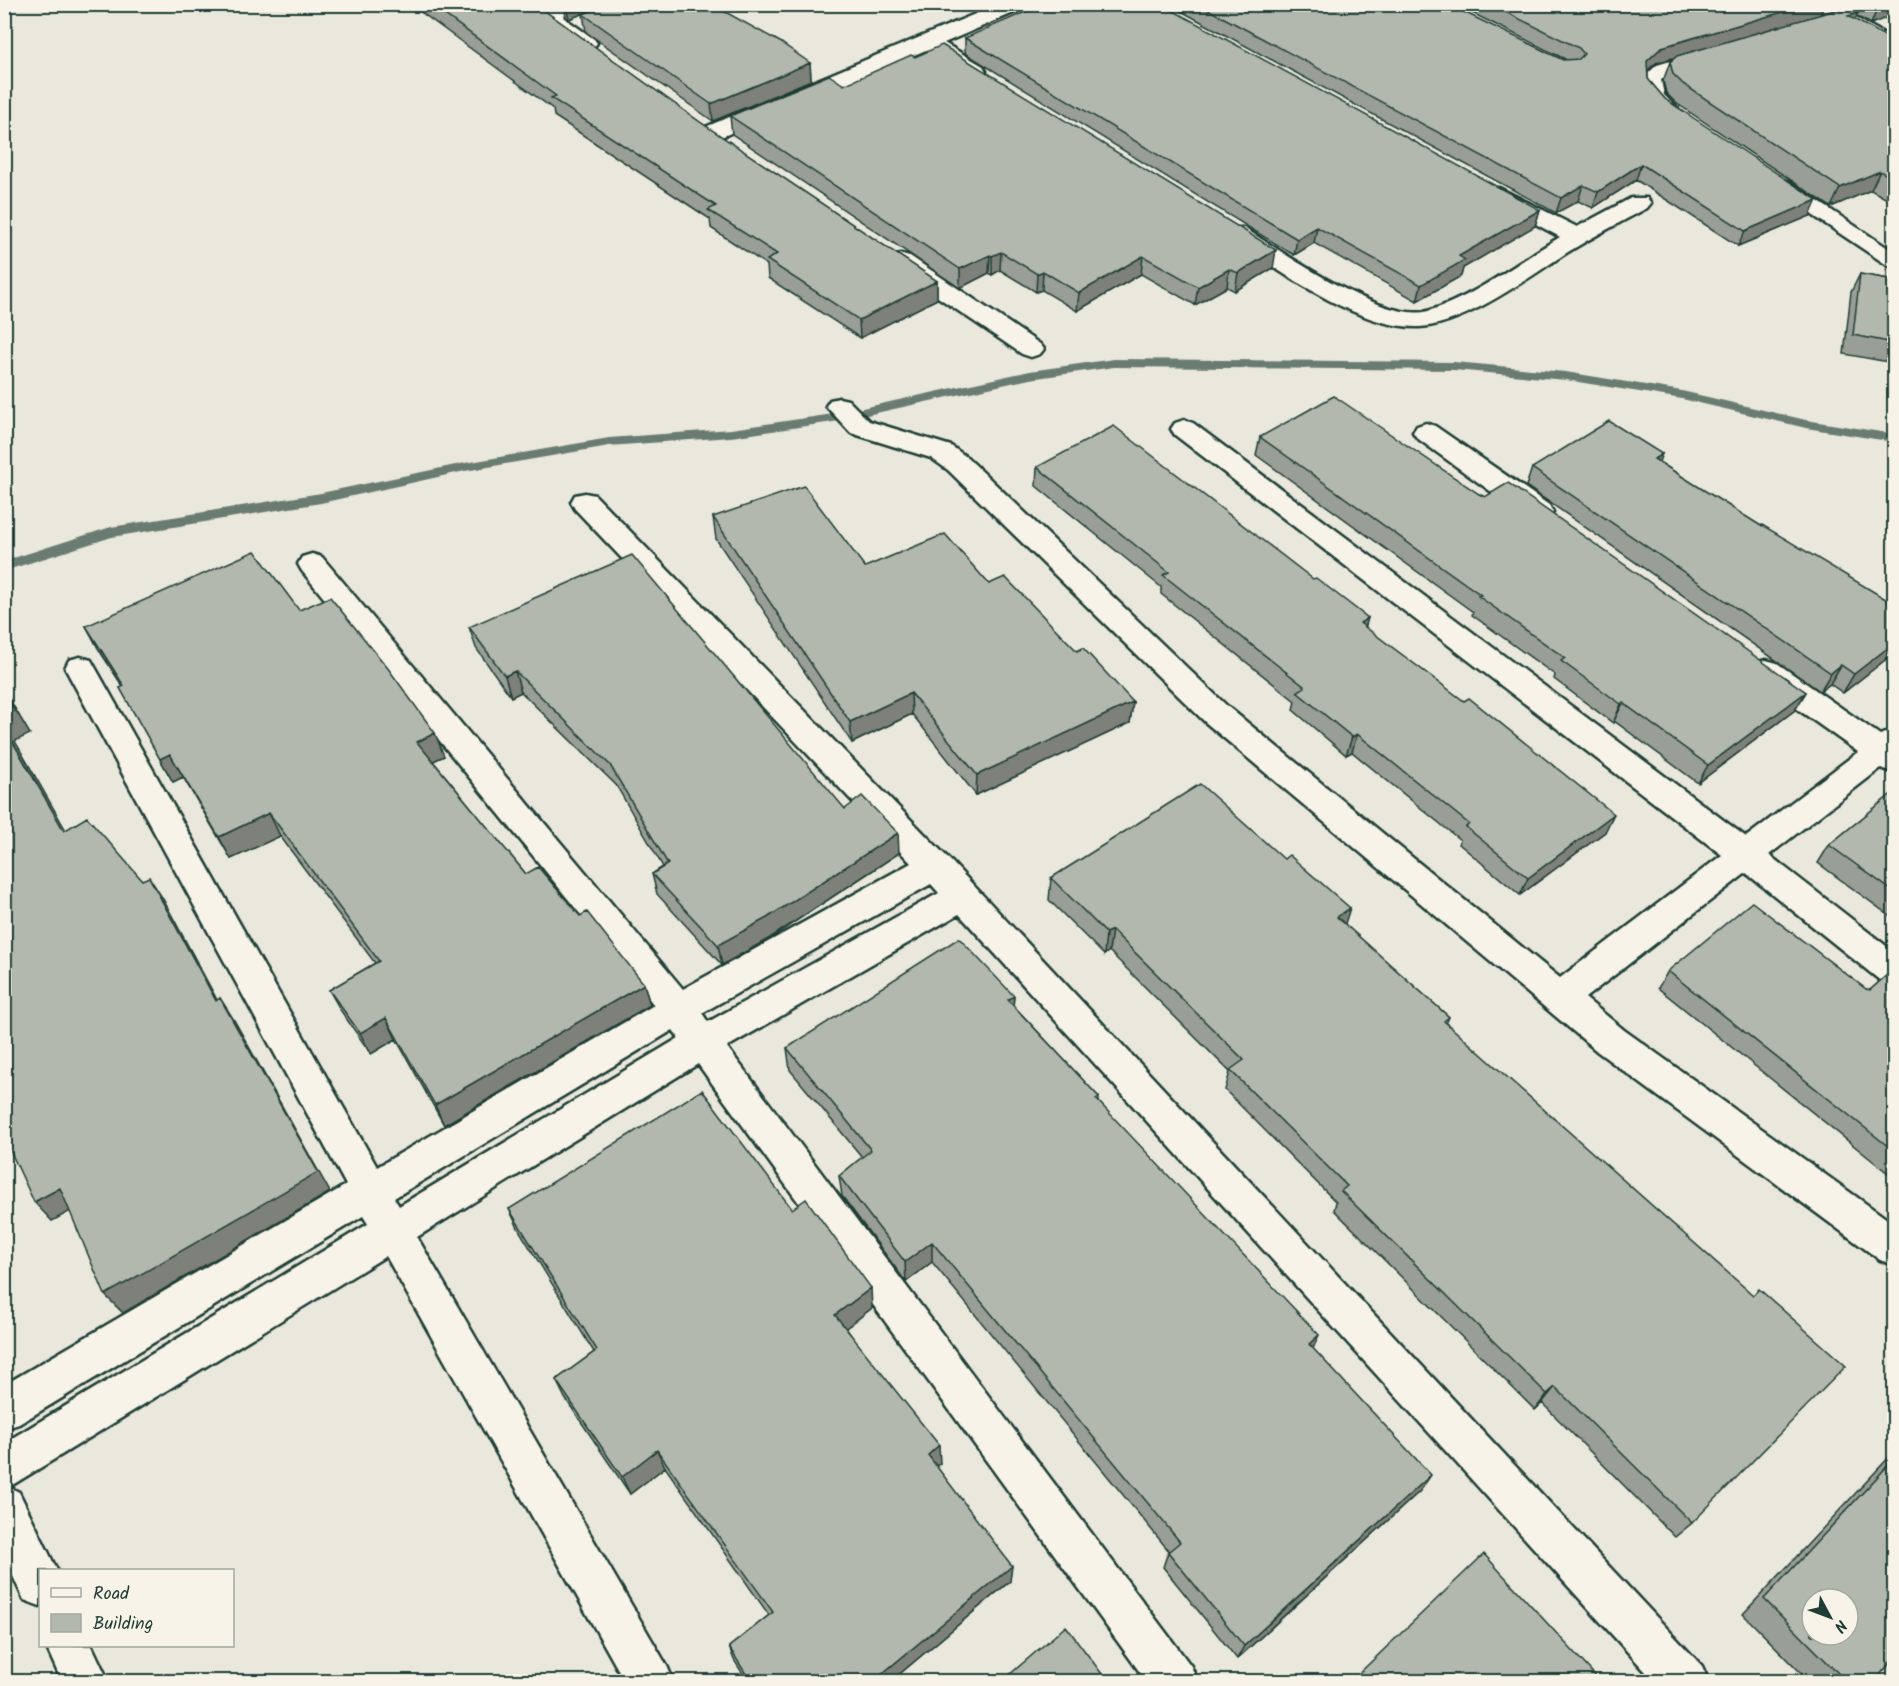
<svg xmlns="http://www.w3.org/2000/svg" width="1899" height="1686" viewBox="0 0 1899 1686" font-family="Kalam,sans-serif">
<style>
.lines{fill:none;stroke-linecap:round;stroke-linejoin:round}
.stream{fill:#6a7c72;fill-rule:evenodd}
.lane-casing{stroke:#1f3d34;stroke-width:5}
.street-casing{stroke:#1f3d34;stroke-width:5}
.lane{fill:#f7f3e8;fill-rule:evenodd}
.street{fill:#f7f3e8;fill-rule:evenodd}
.wall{fill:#999e96;stroke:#1f3d34;stroke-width:1.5}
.shaded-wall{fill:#7d817a;stroke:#1f3d34;stroke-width:1.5}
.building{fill:#b2b8ae;stroke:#1f3d34;stroke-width:1.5;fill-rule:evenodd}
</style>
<rect width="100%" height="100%" fill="#eae8dd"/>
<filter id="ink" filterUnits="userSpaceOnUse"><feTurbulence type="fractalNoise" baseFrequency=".0167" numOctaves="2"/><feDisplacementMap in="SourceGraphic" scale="12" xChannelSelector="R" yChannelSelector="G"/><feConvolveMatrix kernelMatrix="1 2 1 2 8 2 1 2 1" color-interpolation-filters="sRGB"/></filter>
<g filter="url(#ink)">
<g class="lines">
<path class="stream" d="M1114,359L1454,362L1566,372L1682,391L1806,420L1894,434V442L1806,428L1682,399L1566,380L1454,370L1114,367L1030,379L840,421L731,437L609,446L465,471L321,503L112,537L4,571V561L111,527L321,493L465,463L609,438L731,429L840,413L1030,371Z"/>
<g class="lane-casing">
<path id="lane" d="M1808,4H1830L1894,39V51Z
M1705,51L1711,52L1714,56L1711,60L1669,73L1661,80L1664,95L1680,111L1678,115H1664L1647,97L1643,78L1657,65Z
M1782,180L1789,182L1894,252V267L1887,265L1775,190L1772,186L1775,182Z"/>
</g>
<g class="street-casing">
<path id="street" d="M550,4H574L563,17L594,39L597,43L594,47C576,52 552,32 543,17Z
M999,4H1028L1025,8L944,43L983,66L986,71L983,76H967L926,50L719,138H703L700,133L703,128Z
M1499,188L1577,227L1631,198H1647L1651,203L1647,208C1621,222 1594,236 1568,252C1531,276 1463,326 1419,327C1358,329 1278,269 1228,238L1224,233L1228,228H1244C1283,252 1384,324 1428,311C1475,297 1518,262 1560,237L1491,200L1487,195L1491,190Z
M901,254L910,256L1040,344L1044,349L1040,354L1031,357L1022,354L892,266L889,261L892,256Z
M839,398L848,400L869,421L951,446L968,458L1227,706L1560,978L1722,855L1175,435L1171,429L1175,423L1184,420L1193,423L1746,837L1858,752L1755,679L1751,671L1755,663L1766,660L1777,663L1880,735L1894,729V773L1881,768L1769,855L1894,952V986L1882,982L1746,873L1585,998L1624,1030L1894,1224V1265L1880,1260L1598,1052L1205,722L948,470L931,458L851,433L826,406L830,400Z
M1426,423L1435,426L1549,505L1553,512L1549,519L1539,521L1529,519L1417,438L1413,432L1417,426Z
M585,493L595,495L947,857L1702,1666L1709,1682H1655L959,914L727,1047L1191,1666L1198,1682H1147L698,1064L417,1237L667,1666L674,1682H625L386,1256L9,1487L19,1492L57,1570H40V1606L24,1600L4,1557V1443L368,1224L363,1216L19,1424L4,1429V1385L346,1185L65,668L69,660L80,657L91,660L377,1167L654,1005L302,571L298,564L302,557L312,554L322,557L683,989L911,863L575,509L571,502L575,495ZM931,884L939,893L708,1022L702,1013ZM673,1030L679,1038L399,1206L394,1198Z
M46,1646H92L109,1682H62Z"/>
</g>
<use href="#lane" class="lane"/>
<use href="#street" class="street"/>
</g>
<path class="wall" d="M410,4H549L545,11L700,122L937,281V299L860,338L768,278L767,265L711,228L710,219L554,116L553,109Z
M564,4H608L569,19L566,17Z
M1168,4H1447L1563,60H1567L1454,4H1824L1821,14L1841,8L1835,4H1894L1871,24L1856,16L1855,20L1894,41V203L1871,190L1831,207L1676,103L1666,93L1663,81L1670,62L1675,57L1656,63L1648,71V79L1665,99L1810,216L1738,246L1636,180L1593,208L1578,201L1556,213Z
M583,14L810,63L811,80L713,121L586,32Z
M965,38L1540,210L1535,226L1463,268L1461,276L1417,301L1314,243L1294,255L965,53Z
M844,85L1273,268L1235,291L1227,287L1195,305L1141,274L1077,311L1042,290L1036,292L1000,270L992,275L989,273L960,288L732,134L730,116Z
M1860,274L1894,280V363L1844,354L1851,292Z
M1260,437L1479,494L1806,692L1795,710L1698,783L1614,721L1613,723L1554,679L1555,675L1472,615L1473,612L1256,455Z
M1659,462L1761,526L1894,653L1843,693L1830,684L1820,691L1526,486L1532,468Z
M1037,467L1365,627L1605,832L1520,895L1459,844L1460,840L1352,752L1346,755L1293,710L1295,701L1161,594V587L1036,486Z
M713,517L865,567L989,584L1077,651L1133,702L1130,723L976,795L912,714L852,743L716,539Z
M299,610L444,756L433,761L526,874L580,916L644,984L650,1005L444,1125L396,1039L371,1054L341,1011L329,990L375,963L280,836L231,859L183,777L173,782L120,688L123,687L99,650L86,626Z
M469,627L845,809L899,853L770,938L722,965L657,894L652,874L663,867L616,785L521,692L511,697L476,648Z
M1894,792V919L1818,863L1829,845Z
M1051,878L1344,924L1449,1017L1446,1024L1692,1523L1675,1537L1542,1403L1535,1410L1334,1210L1336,1202L1225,1090L1230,1072L1109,951L1104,955L1049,900Z
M1894,969V1178L1658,988L1668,971L1866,989L1870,990Z
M1014,996L1013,1005L1099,1097V1102L1313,1349L1420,1491L1237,1659L1163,1567L1168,1552L1169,1551L932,1262L906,1282L842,1196L839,1176L862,1157L790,1070L787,1048Z
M509,1209H792L872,1308L846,1328L940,1463L936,1466L1010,1581L890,1682H748L734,1660L729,1647L769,1615L665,1467L630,1494L565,1398L556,1380L594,1352L519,1230Z
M1894,1452V1658L1874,1682H1810L1743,1614Z"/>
<path class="shaded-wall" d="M539,4H549L541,18Z
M566,4H608L569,19Z
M1810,4H1824L1820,15L1656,63L1641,76L1647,61L1662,47Z
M1889,4H1894V15L1871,24L1877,9Z
M1858,13L1850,31L1848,16Z
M810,63L811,80L713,121L711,104Z
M1641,164L1636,180L1593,208L1598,192Z
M1880,171L1871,190L1831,207L1840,188Z
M1583,185L1578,201L1556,213L1561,198Z
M1817,200L1810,216L1738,246L1745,231Z
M1540,210L1535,226L1463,268L1461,276L1417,301L1421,285L1459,256Z
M1317,227L1314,243L1294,255L1297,239Z
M1276,250L1273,268L1235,291L1238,273Z
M1001,252L1000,270L992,275V256Z
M990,255L989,273L960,288V269Z
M1143,256L1141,274L1077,311L1079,293Z
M1229,269L1227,287L1195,305L1198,287Z
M1043,271L1042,290L1036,292L1037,274Z
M937,281V299L860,338L859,320Z
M1662,454L1655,472L1654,459Z
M1368,618L1363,636L1360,623Z
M1894,643V653L1843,693L1854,674Z
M1841,665L1830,684L1820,691L1831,673Z
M515,671L521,692L511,697L505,676Z
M4,690L30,734L15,741L79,853L64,831L4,727Z
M1806,692L1795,710L1698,783L1708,765Z
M911,693L912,714L852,743L850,722Z
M1133,702L1130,723L976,795L977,775Z
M1623,703L1613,723L1621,704Z
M435,733L444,756L425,765L417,742Z
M1357,734L1352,752L1346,755L1352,737Z
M170,754L183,777L173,782L160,759Z
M269,813L280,836L231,859L219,837Z
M1614,814L1605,832L1520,895L1528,878Z
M898,833L899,853L770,938L722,965L718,945Z
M149,877L163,899L229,1022L216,1001Z
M1350,908L1343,930L1337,917Z
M1112,930L1109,951L1104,955L1106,933Z
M644,984L650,1005L444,1125L435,1105Z
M1014,996L1012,1019L1008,1000Z
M220,998L234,1020L330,1192L123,1313L105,1295Z
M386,1018L396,1039L371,1054L360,1033Z
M60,1188L78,1207L52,1221L34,1202Z
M932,1242V1262L906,1282L905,1262Z
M871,1288L872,1308L838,1334L835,1315Z
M1319,1335L1311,1353L1309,1344Z
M1555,1387L1542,1403L1535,1410L1547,1394Z
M939,1445L940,1463L928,1472V1455Z
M657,1450L665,1467L630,1494L622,1477Z
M1431,1475L1420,1491L1237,1659L1244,1646Z
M1012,1566L1010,1581L890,1682H872Z"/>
<path class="building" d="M430,4H540L545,11L700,122L937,281L859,320L767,260L777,254L708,210L716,206L551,98L556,96Z
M609,4H711L780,42L810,63L711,104L583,14Z
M1044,4H1161L1540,210L1459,256L1465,260L1421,285L1317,227L1297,239L965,38Z
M1198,4H1447L1563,60L1579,59L1584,54L1579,48L1489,4H1810L1662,47L1647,61L1648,79L1665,99L1817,200L1745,231L1641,164L1598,192L1583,185L1561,198Z
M1869,4H1889L1877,9Z
M1846,7L1858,13L1848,16L1894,41V179L1880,171L1840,188L1683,84L1673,74L1670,62L1677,56Z
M942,45L1276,250L1238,273L1229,269L1198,287L1143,256L1079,293L1043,271L1037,274L1001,252L992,256L990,255L960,269L730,116L829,75L844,85L911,55L915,57Z
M1860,274L1894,280V343L1853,335Z
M1334,396L1479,494L1485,497L1508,483L1806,692L1708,765L1623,703L1621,704L1561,661L1565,658L1478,596L1481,595L1260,437Z
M1609,421L1662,454L1654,459L1761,526L1762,525L1894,604V643L1854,674L1841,665L1831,673L1532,468Z
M1114,426L1313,579L1316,578L1368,618L1360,623L1464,701L1469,698L1614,814L1528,878L1466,827L1469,824L1357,734L1352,737L1297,692L1305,687L1163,575L1169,572L1037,467Z
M804,486L865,567L945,534L989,584L1005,577L1077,651L1083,648L1133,702L977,775L911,693L850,722L713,517Z
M255,551L299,610L330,597L387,667L435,733L417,742L526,874L538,867L580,916L587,912L644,984L435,1105L386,1018L360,1033L329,990L379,961L269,813L219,837L170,754L160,759L120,688L124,686L86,626Z
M632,555L845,809L862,796L898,833L767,918L718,945L652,874L668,864L610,765L515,671L505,676L469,627Z
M4,693L15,711L4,716Z
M4,727L64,831L87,817L142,880L149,877L216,1001L220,998L318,1172L105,1295L60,1188L34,1202L4,1137Z
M1200,784L1284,859L1289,855L1350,908L1337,917L1449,1017L1444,1021L1753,1295L1759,1289L1846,1366L1692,1523L1555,1387L1547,1394L1341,1191L1347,1186L1230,1070L1244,1060L1112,930L1106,933L1051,878Z
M1894,792V892L1829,845Z
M1752,902L1866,989L1870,990L1894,969V1151L1668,971Z
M959,938L1014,996L1008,1000L1099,1097L1096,1099L1319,1335L1309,1344L1431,1475L1244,1646L1168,1552L1180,1542L932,1242L905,1262L839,1176L871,1150L787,1048Z
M702,1090L792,1209L806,1199L871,1288L835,1315L939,1445L928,1455L1012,1566L872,1682H751L729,1647L773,1612L657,1450L622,1477L556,1380L597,1350L509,1209Z
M1894,1459V1658L1874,1682H1847L1764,1599ZM1812,1599H1848V1635H1812Z
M1484,1554L1601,1682H1350Z
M1066,1626L1108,1682H1001Z"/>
</g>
<rect width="1899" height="1686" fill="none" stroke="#f7f3e8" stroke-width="24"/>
<rect x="12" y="12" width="1875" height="1662" fill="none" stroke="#1f3d34" stroke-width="2" filter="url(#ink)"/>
<rect x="39" y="1569" width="195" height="78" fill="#f7f3e8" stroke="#a1aaa0" stroke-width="1.5"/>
<rect x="51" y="1588" width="30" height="9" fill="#f7f3e8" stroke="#a1aaa0" stroke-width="1.5"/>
<text x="93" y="1599" font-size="18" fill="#1f3d34">Road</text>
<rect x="51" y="1614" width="30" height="18" fill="#b2b8ae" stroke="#a1aaa0" stroke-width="1.5"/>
<text x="93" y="1629" font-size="18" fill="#1f3d34">Building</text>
<g transform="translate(1830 1617) rotate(131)"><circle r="28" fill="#f7f3e8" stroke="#a1aaa0" stroke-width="1.5"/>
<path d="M0-4.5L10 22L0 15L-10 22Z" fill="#1f3d34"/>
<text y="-9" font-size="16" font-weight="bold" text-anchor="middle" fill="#1f3d34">N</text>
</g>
</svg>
